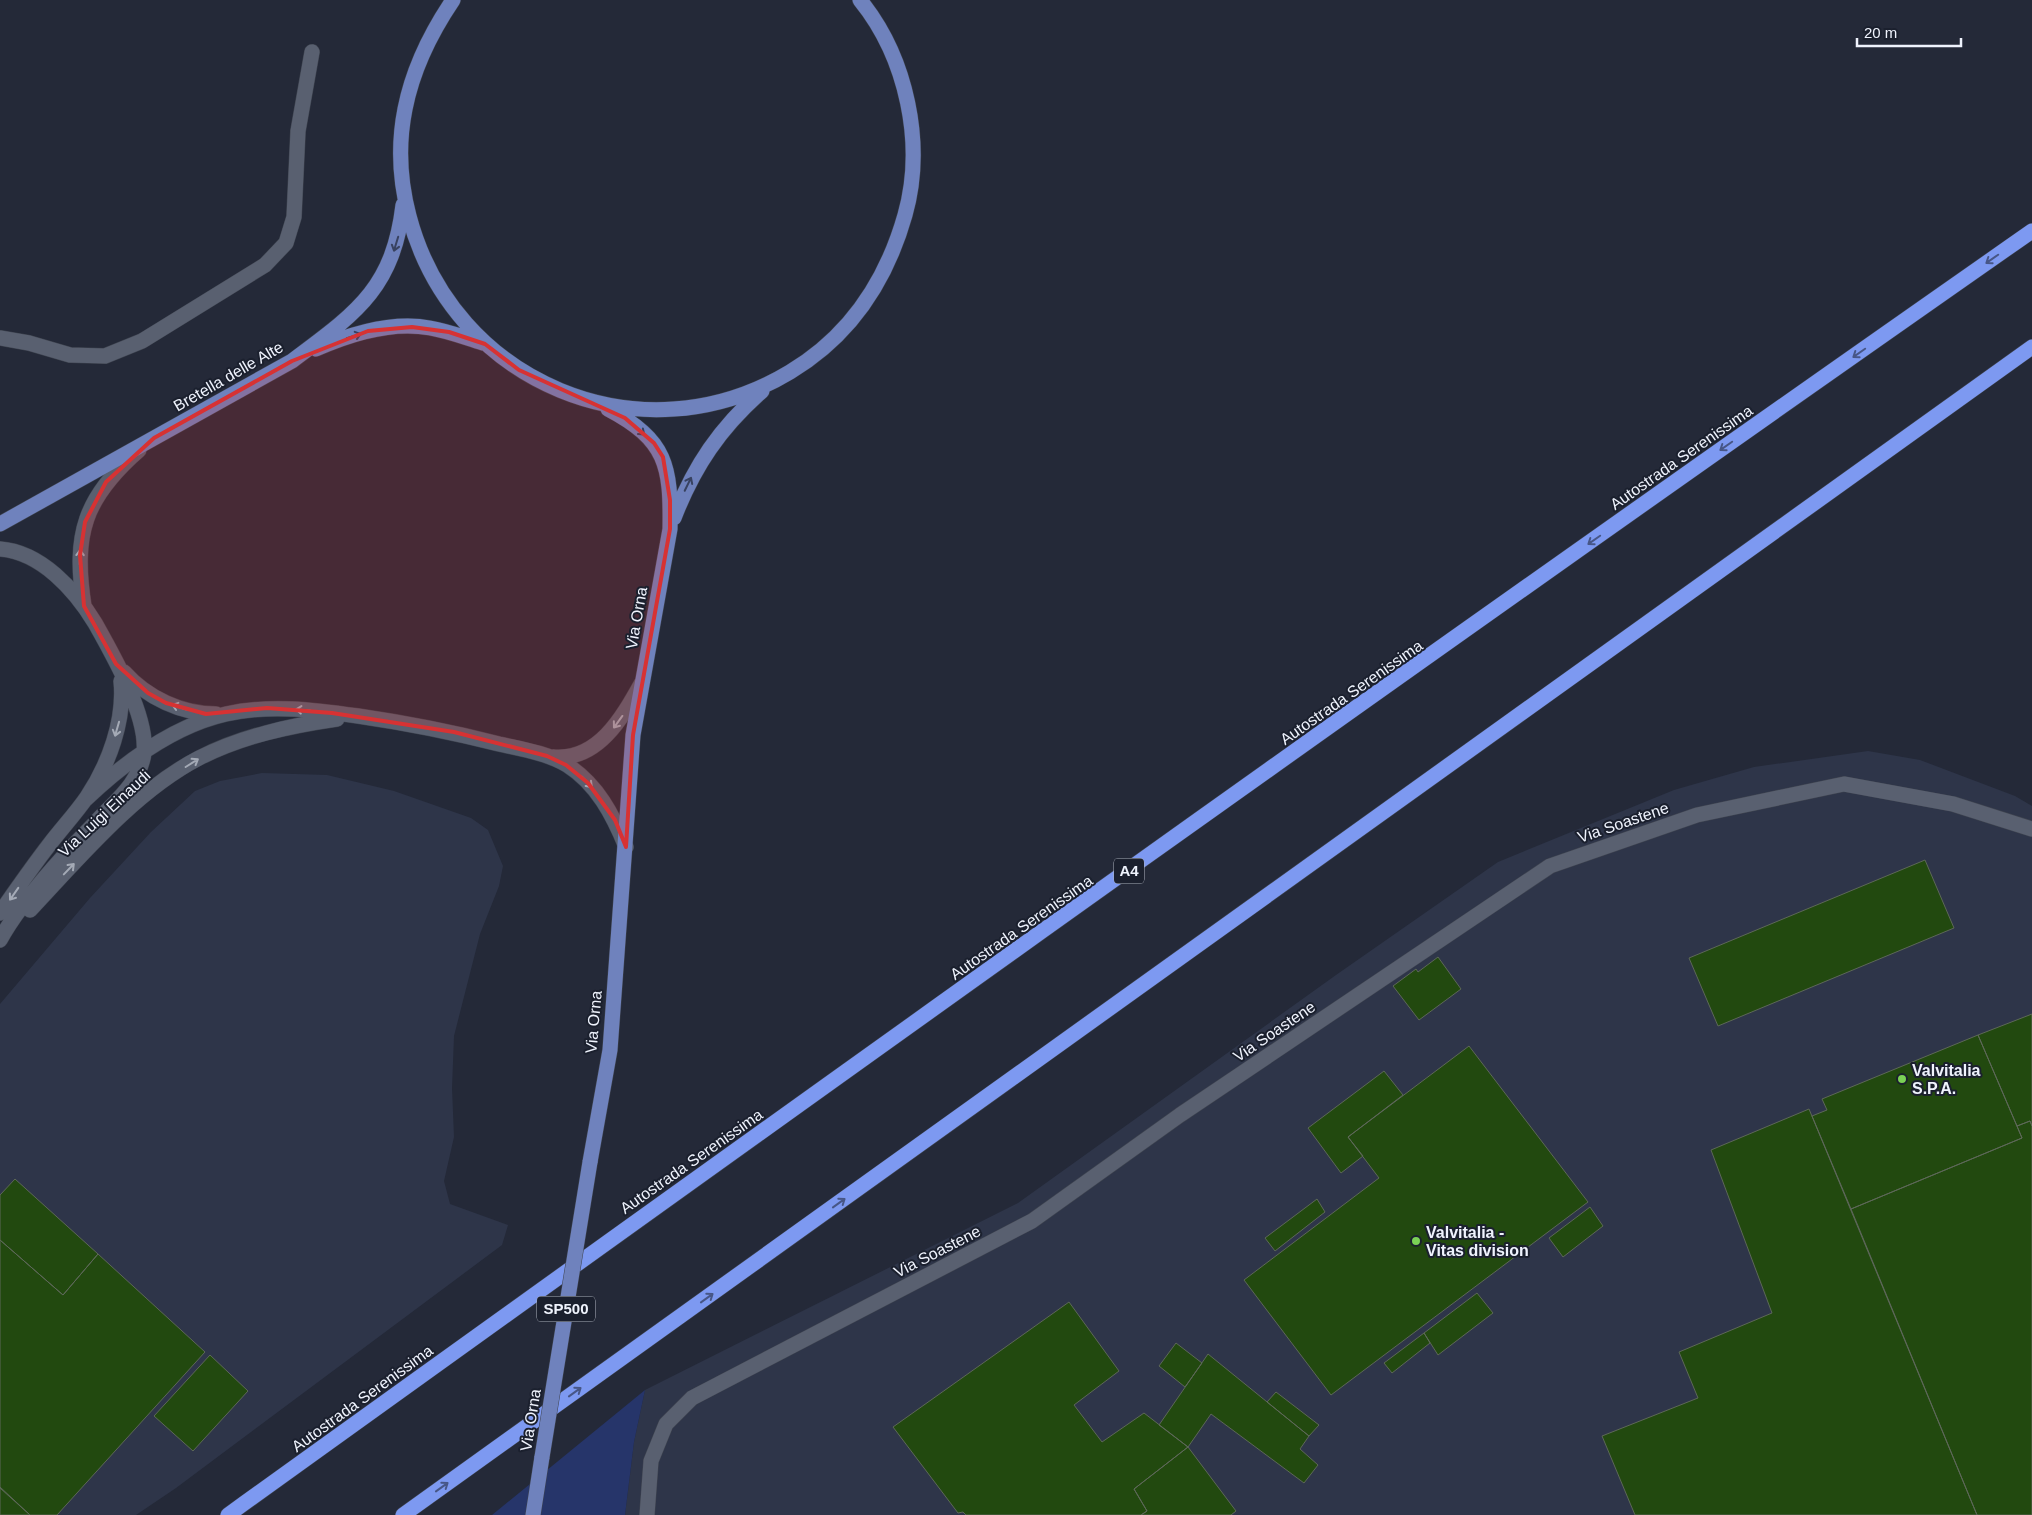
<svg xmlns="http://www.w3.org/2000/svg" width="2032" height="1515" viewBox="0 0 2032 1515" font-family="Helvetica,sans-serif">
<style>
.built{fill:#2e3549}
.green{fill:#26356a}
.building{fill:#22490f;stroke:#5d6858}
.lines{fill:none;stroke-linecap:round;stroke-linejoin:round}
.minor-casing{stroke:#3f4450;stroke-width:16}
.major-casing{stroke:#3f4450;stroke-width:16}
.highway-casing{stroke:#3f4450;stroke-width:16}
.minor{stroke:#596070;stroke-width:15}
.major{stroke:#6f82bd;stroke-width:15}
.highway{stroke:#7d99f1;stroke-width:15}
.major-bridge-casing{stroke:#3f4450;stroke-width:16;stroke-linecap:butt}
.major-bridge{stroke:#6f82bd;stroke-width:15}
.oneway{stroke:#384260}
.oneway2{stroke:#475686}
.oneway3{stroke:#a4aab6}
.marked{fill:#d73233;fill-opacity:0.2;stroke:#d73233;stroke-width:4;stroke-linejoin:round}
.poi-dot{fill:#7bd156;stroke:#1b202e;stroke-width:2}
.labels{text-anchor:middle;stroke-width:4;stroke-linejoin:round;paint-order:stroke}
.shield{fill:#1b202e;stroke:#afb4bf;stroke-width:1}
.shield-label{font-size:15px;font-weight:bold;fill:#eff3fd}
.street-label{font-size:16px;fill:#eff3fd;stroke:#1b202e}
.poi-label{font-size:16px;font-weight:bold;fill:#eff3fd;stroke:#1b202e;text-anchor:start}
</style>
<rect width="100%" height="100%" fill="#242938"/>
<path class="built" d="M1868,751L1920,760L2015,796L2032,806V1515H625L634,1442L645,1390L1018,1203L1336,975L1498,862L1674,790L1754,767Z
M262,773L327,775L394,791L471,818L488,830L503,866L499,886L480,934L454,1036L452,1088L454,1137L444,1181L450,1204L508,1225L502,1245L176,1488L136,1515H0V1004L90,898L151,832L195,791L220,781Z"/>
<path class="green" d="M645,1390L634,1442L625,1515H492Z"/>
<path class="building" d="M1925,860L1954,928L1718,1026L1689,958Z
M1438,957L1461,989L1419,1020L1393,986L1416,969L1418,972Z
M2032,1014V1126L2030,1121L2017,1126L1978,1035Z
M1978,1035L2022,1138L1851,1209L1812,1116L1827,1110L1822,1099Z
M1469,1046L1588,1202L1331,1395L1244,1280L1379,1178L1348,1137Z
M1384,1071L1403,1095L1348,1137L1363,1156L1341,1173L1308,1128Z
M1809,1109L1977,1515H1635L1602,1436L1698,1398L1679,1352L1772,1313L1711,1150Z
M2030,1121L2032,1126V1515H1977L1851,1209L2022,1138L2017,1126Z
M15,1179L98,1254L63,1295L0,1240V1195Z
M1317,1199L1325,1212L1275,1251L1265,1238Z
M1590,1207L1603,1226L1563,1257L1549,1238Z
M0,1240L63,1295L98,1254L205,1352L57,1515H30L0,1488Z
M1477,1293L1493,1313L1438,1355L1424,1333Z
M1069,1302L1119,1371L1074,1405L1102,1442L1144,1413L1188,1447L1134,1489L1147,1511L1141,1515H966L963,1512L958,1513L893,1427Z
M1424,1333L1430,1343L1392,1373L1384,1363Z
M1176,1343L1202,1363L1185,1387L1159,1366Z
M1208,1354L1309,1436L1300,1449L1318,1465L1304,1483L1211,1414L1188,1447L1159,1425Z
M210,1355L248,1391L193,1451L154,1416Z
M1276,1392L1319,1425L1309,1436L1267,1402Z
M1188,1447L1236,1511L1231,1515H1141L1147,1511L1134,1489Z
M0,1487L30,1515H0Z"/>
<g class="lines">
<g class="minor-casing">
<path id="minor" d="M0,338L29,343L70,355L105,356L142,341L265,265L286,243L294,217L298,131L312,52
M0,549C41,552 75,590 95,623C113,655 148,716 144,753C140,783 114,802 95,823C81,837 67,852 54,867C34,890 14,914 0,940
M84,606C73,534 84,498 139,450
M124,672C147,698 182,714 216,714
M553,757C598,761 622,718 641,684
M86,799C125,762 173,726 226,714C270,704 314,710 358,716C406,723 452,732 499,744C521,749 547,753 567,765C597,784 613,815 626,847
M30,910C79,858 135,791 199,758C242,736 289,726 337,719
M0,913C16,890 32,867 49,845C62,828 76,813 87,797C109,764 125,720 121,681
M647,1515L651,1461L666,1424L692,1398L1032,1221L1180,1115L1550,866L1697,815L1844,784L1953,804L2032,829"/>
</g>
<g class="major-casing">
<path id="major" d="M453,0C430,34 413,68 405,109C398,144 400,182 409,216C453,383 641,462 790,372C850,336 886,282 905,215C925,144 907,58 860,0
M316,349C350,334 393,321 430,328C448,331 466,338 483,343
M674,518C694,466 720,428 762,391
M0,524L292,361C356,313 393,289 403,205
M590,1162L610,1050L633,735L670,529C671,466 667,440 608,409
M533,1515L542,1457"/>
</g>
<g class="highway-casing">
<path id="highway" d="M228,1515C827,1084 1427,654 2032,231
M403,1515L2032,347"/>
</g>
<use href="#minor" class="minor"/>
<use href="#major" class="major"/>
<use href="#highway" class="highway"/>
<g class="major-bridge-casing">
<path id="major-bridge" d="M542,1457L590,1162"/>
</g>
<use href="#major-bridge" class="major-bridge"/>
</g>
<defs><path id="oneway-shaft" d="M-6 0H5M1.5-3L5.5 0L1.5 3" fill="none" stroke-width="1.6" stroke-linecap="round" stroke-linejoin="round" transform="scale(1.25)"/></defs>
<g class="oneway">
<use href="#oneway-shaft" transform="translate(396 244) rotate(107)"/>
<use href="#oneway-shaft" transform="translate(354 336) rotate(-17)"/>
<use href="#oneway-shaft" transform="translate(639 430) rotate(41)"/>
<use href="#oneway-shaft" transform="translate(688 484) rotate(-64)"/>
</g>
<g class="oneway2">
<use href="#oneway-shaft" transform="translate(1992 259) rotate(145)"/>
<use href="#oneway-shaft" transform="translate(1859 353) rotate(145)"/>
<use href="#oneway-shaft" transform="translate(1726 446) rotate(145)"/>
<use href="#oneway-shaft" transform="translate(1594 540) rotate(145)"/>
<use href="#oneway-shaft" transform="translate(839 1203) rotate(-36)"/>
<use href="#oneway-shaft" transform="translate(707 1298) rotate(-36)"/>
<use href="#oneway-shaft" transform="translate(575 1392) rotate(-36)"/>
<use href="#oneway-shaft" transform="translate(442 1487) rotate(-36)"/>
</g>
<g class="oneway3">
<use href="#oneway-shaft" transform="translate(80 557) rotate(-89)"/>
<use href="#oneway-shaft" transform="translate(179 707) rotate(-162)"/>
<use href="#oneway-shaft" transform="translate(303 710) rotate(-175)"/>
<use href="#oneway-shaft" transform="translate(618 722) rotate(126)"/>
<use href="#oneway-shaft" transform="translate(117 729) rotate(106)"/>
<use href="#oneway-shaft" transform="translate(192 763) rotate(-32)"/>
<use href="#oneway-shaft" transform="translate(587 782) rotate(46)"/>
<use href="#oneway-shaft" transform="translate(69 869) rotate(-46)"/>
<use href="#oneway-shaft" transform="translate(14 894) rotate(125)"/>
</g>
<path class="marked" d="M412,327L449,332L485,344L519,370L625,418L654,443L663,457L670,500V529L633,735L626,847L615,820L588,783L566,765L547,756L454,732L332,713L267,708L206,714L166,703L148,693L116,664L84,606L80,555L85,522L106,482L154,438L292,361L368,331Z"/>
<g class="poi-dot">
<circle cx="1902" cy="1079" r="5"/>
<circle cx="1416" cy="1241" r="5"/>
</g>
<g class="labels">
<g class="shield">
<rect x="1114" y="858.5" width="30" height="25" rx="4"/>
<rect x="537" y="1296.5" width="58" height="25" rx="4"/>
</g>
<g class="shield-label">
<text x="1129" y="876">A4</text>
<text x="566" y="1314">SP500</text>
</g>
<g class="street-label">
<text transform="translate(228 376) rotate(-30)" y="6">Bretella delle Alte</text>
<text transform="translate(1681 457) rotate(-35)" y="6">Autostrada Serenissima</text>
<text transform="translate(636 618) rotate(-80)" y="6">Via Orna</text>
<text transform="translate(1351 692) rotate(-35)" y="6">Autostrada Serenissima</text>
<text transform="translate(104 813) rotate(-43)" y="6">Via Luigi Einaudi</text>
<text transform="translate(1623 822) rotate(-19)" y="6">Via Soastene</text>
<text transform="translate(1021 927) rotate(-35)" y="6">Autostrada Serenissima</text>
<text transform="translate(593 1022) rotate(-85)" y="6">Via Orna</text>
<text transform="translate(1274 1031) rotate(-34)" y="6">Via Soastene</text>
<text transform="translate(691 1161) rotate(-35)" y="6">Autostrada Serenissima</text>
<text transform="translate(937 1251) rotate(-27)" y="6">Via Soastene</text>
<text transform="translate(362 1398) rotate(-36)" y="6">Autostrada Serenissima</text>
<text transform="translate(530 1420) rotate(-81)" y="6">Via Orna</text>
</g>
<g class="poi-label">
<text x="1912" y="1076">Valvitalia<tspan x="1912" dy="18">S.P.A.</tspan></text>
<text x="1426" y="1238">Valvitalia -<tspan x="1426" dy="18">Vitas division</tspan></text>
</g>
</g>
<path d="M1857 38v8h104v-8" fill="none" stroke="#eff3fd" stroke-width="2.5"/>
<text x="1864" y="38" font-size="15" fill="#eff3fd" stroke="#1b202e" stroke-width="4" paint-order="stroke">20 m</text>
</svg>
